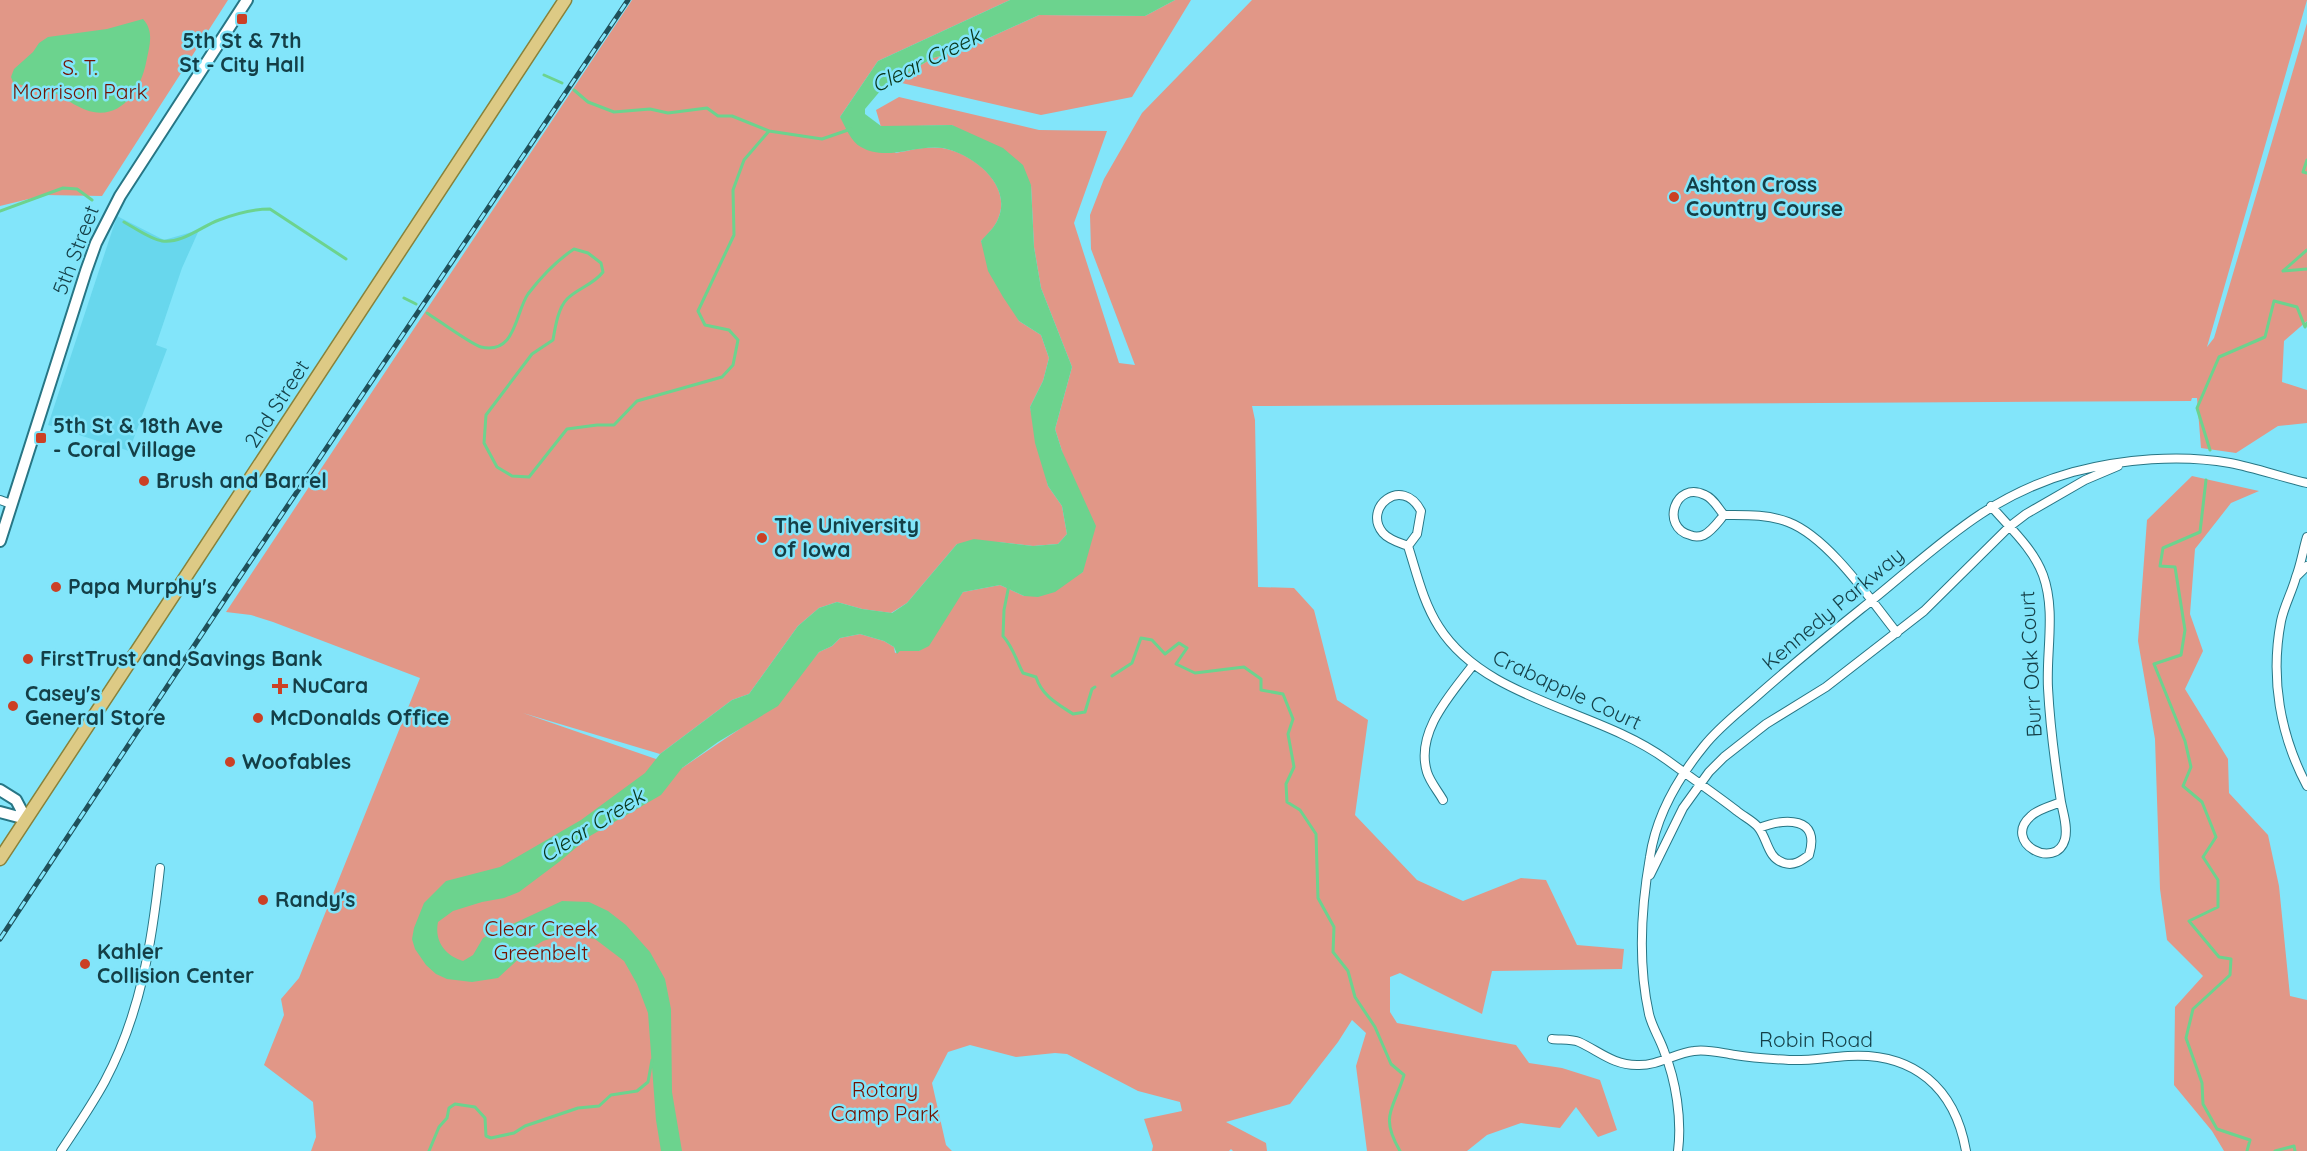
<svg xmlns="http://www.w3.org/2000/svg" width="2307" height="1151" viewBox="0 0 2307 1151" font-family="Quicksand,sans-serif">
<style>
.built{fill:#68d7ed}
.green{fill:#e19787}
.water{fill:#6cd38e}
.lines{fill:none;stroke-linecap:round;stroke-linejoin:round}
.stream{stroke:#6cd38e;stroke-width:3}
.street-casing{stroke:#277685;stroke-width:10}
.secondary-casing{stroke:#277685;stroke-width:14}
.primary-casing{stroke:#88823a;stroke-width:15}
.street{stroke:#fff;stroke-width:8}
.secondary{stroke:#fff;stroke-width:10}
.primary{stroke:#ddca85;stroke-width:12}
.rail-casing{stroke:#1f505a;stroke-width:5}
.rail{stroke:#82e5fa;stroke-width:3;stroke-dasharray:9;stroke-linecap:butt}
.poi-dot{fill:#cb4025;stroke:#82e5fa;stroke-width:2}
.labels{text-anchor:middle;stroke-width:5;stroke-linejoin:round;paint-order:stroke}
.poi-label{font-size:21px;font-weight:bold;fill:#143f47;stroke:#82e5fa;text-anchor:start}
.park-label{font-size:21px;fill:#741200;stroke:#82e5fa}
.street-label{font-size:21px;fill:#143f47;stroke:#82e5fa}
.water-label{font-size:22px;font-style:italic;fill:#09361b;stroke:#82e5fa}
</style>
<rect width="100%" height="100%" fill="#82e5fa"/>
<path class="built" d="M117,216L164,240L199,230L182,268L156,345L167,349L129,451L48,425Z"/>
<path class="green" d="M0,0H228L102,196L45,195L0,206Z
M632,0H1010L878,61L840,117L896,153C911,150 926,146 942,148C973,153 1013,185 998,219C995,227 987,235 981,241L1019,321L1041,335L1049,358L1043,381L1030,407L1048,486L1062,506L1067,534L1058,544L1033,546L998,542L957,544L907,603L891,613L862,609L837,602L819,608L798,626L749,694L732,700L660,754L523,713L682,768L747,724L802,672L819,652L832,646L840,638L860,634L884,641L894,647L895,653L900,651H919L963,592L1000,585L1024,596L1083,572L1062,451L1055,429L1072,367L1041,288L1034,247L1031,185L952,125L881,127L876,110L899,97L1039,130L1107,131L1074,223L1119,363L1135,365L1091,249L1090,215L1104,179L1142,113L1252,0H2307L2207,347L2214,338L2307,23V321L2284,341L2282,382L2307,390V423L2278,426L2236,453L2201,448L2197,398H2192L2191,401L1252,406L1255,420L1258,587L1294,588L1314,610L1337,700L1368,720L1355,815L1417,880L1463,901L1521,878L1546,880L1577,945L1624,949L1622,969L1492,971L1482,1014L1400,973L1390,977V1012L1397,1023L1516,1045L1529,1063L1562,1068L1600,1080L1617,1130L1598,1137L1576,1107L1560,1128L1521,1123L1487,1135L1467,1151H1367L1356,1066L1366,1033L1352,1020L1338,1042L1290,1104L1226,1122L1266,1143L1267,1151H1233L1231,1149L1229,1151H1152L1153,1146L1144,1119L1182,1111L1180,1102L1138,1091L1067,1054L1055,1053L1016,1057L970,1045L948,1052L932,1083L946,1145L952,1151H311L316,1137L313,1102L264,1065L284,1015L281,999L299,978L420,678L273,622L251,615L226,612Z
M1175,0H1191L1132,97L1041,115L893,81L933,58L962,50L1039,15L1145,16Z
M2192,476L2259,491L2231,503L2195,549L2190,614L2203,651L2185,689L2228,759L2229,793L2268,835L2279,886L2290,996L2307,1000V1151H2224L2212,1131L2174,1085L2175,1007L2203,976L2167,940L2160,889L2155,739L2138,641L2147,520Z"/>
<path class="water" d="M1010,0H1175L1145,16L1039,15L962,50L933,58L893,81L881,90L865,109V114L881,126L952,125L1003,148L1023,165L1031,185L1034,247L1041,288L1072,367L1055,429L1062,451L1096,526L1083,572L1055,592L1038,597L1024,596L1000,585L963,592L929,646L919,651H900L897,654L894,647L884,641L860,634L840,638L832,646L819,652L778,706L718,742L682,768L661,795L590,836L559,862L519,892L504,898L482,902L453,911L438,922C434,942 446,956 463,961L473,955L483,938L562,901L589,902L608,911L626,925L650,952L665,979L671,1009L672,1092L682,1151H661L656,1120L648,1013L637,984L624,961L595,939L565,934L543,941L527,951L498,978L472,982L447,979L436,974L426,965L415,949L412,939L414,928L424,903L446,881L500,867L581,820L645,773L660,754L732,700L749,694L798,626L819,608L837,602L862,609L892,613L907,603L957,544L974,539L1033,546L1058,544L1067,534L1062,506L1048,486L1035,443L1030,407L1043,381L1049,358L1041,335L1019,321L1003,297L988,271L981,241C987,234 995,227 998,219C1013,185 973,154 943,148C915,144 887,162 861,147C851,142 845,126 840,117L878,61Z
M143,19C155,32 149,47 146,63C140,92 119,122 86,110C75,106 65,98 53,92C41,87 26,88 13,82L11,77L14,69L33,52L39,43L48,37L107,29Z"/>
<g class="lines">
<path class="stream" d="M544,75L562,83
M574,90L588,102L614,112L650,109L668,113L707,108L718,116H732L769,131
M2307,160L2303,172L2307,173
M0,211L63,188L77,189L92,200
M124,222C135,228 150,239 162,241C182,244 202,226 219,220C235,214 253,209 270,209L346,259
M2307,250L2283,271L2307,269
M404,298L416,304
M427,313C438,320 472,345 481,347C516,355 515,313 528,294C541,277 556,261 574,249L588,253L601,263L603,272C593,285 578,288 567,299C558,308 555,328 553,340L532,354L486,415L484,443L497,467L512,476L529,477L567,429L597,425H614L637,401L722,377L733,365L738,340L729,330L705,325L698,311L734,235L733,190L744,160L769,131L822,139L851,129
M2210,450L2197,408L2219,357L2265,337L2274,301L2297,307L2305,327L2307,323
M2206,480L2200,532L2163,548L2160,566L2175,567L2185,630L2181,655L2154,664L2185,741L2191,767L2183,786L2202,802L2216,837L2203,857L2218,880V907L2189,921L2219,957L2231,959L2230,975L2193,1009L2186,1038L2202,1083L2203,1104L2217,1129L2250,1140L2247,1151
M1009,585L1004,610L1003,636C1013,647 1016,660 1023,673L1036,677C1042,696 1058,704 1073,714L1085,712L1092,689L1095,687
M1112,676L1132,663L1141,638L1152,640L1165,654L1179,643L1187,648L1176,664L1195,673L1244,667L1261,679V690L1283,694L1293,719L1288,734L1294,767L1286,784L1287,802L1300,810L1316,834L1318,898L1334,927L1333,952L1348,971L1355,997L1375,1027L1391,1064L1404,1075C1394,1109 1379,1115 1400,1151
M429,1151L439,1127L447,1118L449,1108L455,1104L475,1107L485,1118L486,1136L491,1138L514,1133L525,1126L578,1108L599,1106L611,1095L637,1091L648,1082L652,1060
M2275,1151L2294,1146L2295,1151"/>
<g class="street-casing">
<path id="street" d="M0,500L11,504
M1991,506C2009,527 2033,548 2043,575C2056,611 2046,651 2048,688C2050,726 2055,764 2061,802C2051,806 2038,809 2031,816C2001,842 2056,872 2065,839C2068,827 2063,813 2061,802
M1724,515C1718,522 1712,531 1704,535C1699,537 1694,537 1690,535C1660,527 1675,480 1705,495C1713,498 1718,508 1724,515C1745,515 1767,514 1788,522C1828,537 1870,599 1897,633
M2307,537C2303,550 2301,564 2296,577C2292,592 2284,606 2281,621C2270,678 2280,735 2307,786
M1408,546C1400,543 1389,540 1383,533C1362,508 1402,475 1421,511L1417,534L1408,546C1417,574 1423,602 1439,627C1486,701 1597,709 1667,760C1690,777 1714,793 1737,811C1743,816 1753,821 1758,827C1768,839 1767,858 1784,863C1794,866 1801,861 1809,855C1821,816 1785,818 1759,828
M2297,576L2307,566
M1443,800C1438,791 1430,782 1427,772C1415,732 1451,694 1473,665
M1650,875L1683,808L1709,772L1724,757L1766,724L1826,687L1924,611L2009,527L2026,514L2085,480L2118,466
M1552,1039C1560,1040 1572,1039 1579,1042C1599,1051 1613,1065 1637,1065C1658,1066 1675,1053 1694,1051C1708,1049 1721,1053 1735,1055C1753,1058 1771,1059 1789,1060C1809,1061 1829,1057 1848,1056C1914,1052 1955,1088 1966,1151
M61,1151C76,1128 92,1105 105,1081C141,1013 152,942 160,868
M1678,1151C1682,1119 1676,1081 1664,1051C1660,1039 1652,1027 1649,1014C1638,964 1641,908 1650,857C1656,816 1678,778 1704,746C1719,727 1739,712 1757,696C1791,666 1826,637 1861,609C1932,553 1982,497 2073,472C2123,459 2180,454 2230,463C2256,468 2281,477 2307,483"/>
</g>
<g class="secondary-casing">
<path id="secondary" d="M0,541L86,271L96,243L120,196L247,0
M0,790L16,800L26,819
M0,812L26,819"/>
</g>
<g class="primary-casing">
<path id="primary" d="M0,859L565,0"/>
</g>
<use href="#street" class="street"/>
<use href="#secondary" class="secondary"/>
<use href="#primary" class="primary"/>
<g class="rail-casing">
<path id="rail" d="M0,939L237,581L628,0"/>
</g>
<use href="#rail" class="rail"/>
</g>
<g class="poi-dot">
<rect x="236" y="13" width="12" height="12" rx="3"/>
<circle cx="1674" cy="197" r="6"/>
<rect x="35" y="432" width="12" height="12" rx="3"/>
<circle cx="144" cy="481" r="6"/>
<circle cx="762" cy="538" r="6"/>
<circle cx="56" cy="587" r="6"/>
<circle cx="28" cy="659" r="6"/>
<path d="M277 677h6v6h6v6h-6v6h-6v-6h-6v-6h6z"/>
<circle cx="13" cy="706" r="6"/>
<circle cx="258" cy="718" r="6"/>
<circle cx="230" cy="762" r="6"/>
<circle cx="263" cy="900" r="6"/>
<circle cx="85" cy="964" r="6"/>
</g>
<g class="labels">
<g class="poi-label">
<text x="242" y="48" text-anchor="middle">5th St &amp; 7th<tspan x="242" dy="24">St - City Hall</tspan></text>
<text x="1686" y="192">Ashton Cross<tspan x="1686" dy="24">Country Course</tspan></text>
<text x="53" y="433">5th St &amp; 18th Ave<tspan x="53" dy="24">- Coral Village</tspan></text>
<text x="156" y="488">Brush and Barrel</text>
<text x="774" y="533">The University<tspan x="774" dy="24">of Iowa</tspan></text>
<text x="68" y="594">Papa Murphy's</text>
<text x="40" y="666">FirstTrust and Savings Bank</text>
<text x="292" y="693">NuCara</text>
<text x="25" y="701">Casey's<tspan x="25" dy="24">General Store</tspan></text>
<text x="270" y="725">McDonalds Office</text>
<text x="242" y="769">Woofables</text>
<text x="275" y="907">Randy's</text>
<text x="97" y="959">Kahler<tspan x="97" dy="24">Collision Center</tspan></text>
</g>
<g class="park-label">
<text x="80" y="75">S. T.<tspan x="80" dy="24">Morrison Park</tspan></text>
<text x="541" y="936">Clear Creek<tspan x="541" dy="24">Greenbelt</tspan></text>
<text x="885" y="1097">Rotary<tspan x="885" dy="24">Camp Park</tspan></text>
</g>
<g class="street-label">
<text transform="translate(76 250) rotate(-69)" y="7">5th Street</text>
<text transform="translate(277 404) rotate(-57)" y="7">2nd Street</text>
<text transform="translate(1833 609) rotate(-40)" y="7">Kennedy Parkway</text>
<text transform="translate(2031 664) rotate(-93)" y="7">Burr Oak Court</text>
<text transform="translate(1567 690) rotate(25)" y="7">Crabapple Court</text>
<text x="1816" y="1047">Robin Road</text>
</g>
<g class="water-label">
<text transform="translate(926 60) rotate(-26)" y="8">Clear Creek</text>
<text transform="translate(592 825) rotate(-32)" y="8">Clear Creek</text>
</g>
</g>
</svg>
